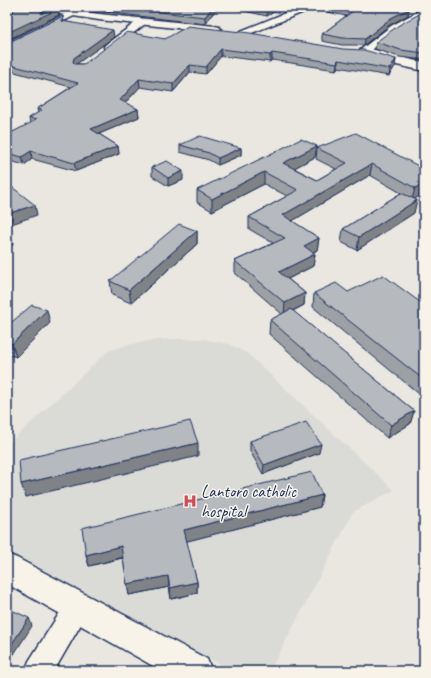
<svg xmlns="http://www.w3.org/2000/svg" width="431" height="678" viewBox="0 0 431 678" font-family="Caveat,sans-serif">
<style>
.built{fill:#dadad6}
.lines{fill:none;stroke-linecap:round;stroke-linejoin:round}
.street-casing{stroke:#1b2f5e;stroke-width:3}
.secondary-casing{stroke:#1b2f5e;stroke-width:3}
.street{fill:#f7f3e8;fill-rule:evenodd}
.secondary{fill:#f7f3e8;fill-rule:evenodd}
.wall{fill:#9da0a4;stroke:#1b2f5e}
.shaded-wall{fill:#7f8286;stroke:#1b2f5e}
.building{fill:#b6babf;stroke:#1b2f5e}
.labels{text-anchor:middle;stroke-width:3;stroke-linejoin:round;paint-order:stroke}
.near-poi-label{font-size:17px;fill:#1b2f5e;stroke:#f7f3e8;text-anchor:start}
</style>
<rect width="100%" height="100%" fill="#eae7e0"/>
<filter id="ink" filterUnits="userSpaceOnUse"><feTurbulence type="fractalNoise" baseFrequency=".025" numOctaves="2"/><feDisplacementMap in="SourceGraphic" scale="8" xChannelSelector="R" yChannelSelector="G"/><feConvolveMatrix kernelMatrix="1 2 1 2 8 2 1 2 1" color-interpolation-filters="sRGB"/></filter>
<g filter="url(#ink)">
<path class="built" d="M180,339H202L229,344L248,354L394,490L353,512L270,671H233L7,551V445L108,351L127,345L155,340Z"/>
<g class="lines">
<g class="street-casing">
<path id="street" d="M300,7H312L311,9L247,35H241L239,33L241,31Z
M424,8V15L397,30L368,53L364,54L359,51L391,26Z
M73,10L76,11L78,13L76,15L7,49V42Z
M142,19L147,22L145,24L113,49H105L104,47L105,45L139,20Z
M78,595L87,598L91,607L54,671H25L29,661L69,598Z"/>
</g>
<g class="secondary-casing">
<path id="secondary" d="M29,7H55L99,14L215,26L219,27L221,29L219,31L215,32L99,20L34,10Z
M367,48L424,63V71L392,64L363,55L361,52L363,49Z
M7,554L17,558L207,659L212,671H162L7,584Z"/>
</g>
<use href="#street" class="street"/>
<use href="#secondary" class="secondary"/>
</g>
<path class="wall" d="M79,7H226L225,8H217L205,24L80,9Z
M226,7H291L285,9L281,8L267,16Z
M313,7H400L409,9L408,15L390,25L364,45H342L322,41V34L346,16L313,9Z
M424,12V60L399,57L375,49L376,42Z
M63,16L64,21L114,37L76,64H84L165,39L396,59L395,66L389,76L338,67L336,70L272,60L270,62L221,56L206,74L190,72L173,92L140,87L125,103L138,109L139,117L99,134L118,146L119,154L76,171L32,159L24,165L7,160V135L30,124L29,118L38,113L37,109L71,87L7,70V43Z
M180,145L241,148V155L218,165L209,160L180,152Z
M317,148L424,169L414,199V213L357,250L341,242L343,229L401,193L370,175L292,221L319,238L317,250L313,253L315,254L313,266L288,279L305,293L304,305L293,311L414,411L410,424L387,438L269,334L270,320L282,314L235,273V261L273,243L249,229V217L287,196L264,184L212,211L197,202V190L315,157L294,168L317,180L336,169L316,159Z
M152,167L183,180L168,186L152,176Z
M197,231V244L131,303L112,295L110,281Z
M348,292L424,305V398L313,307L314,293Z
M50,323L16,357L7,354V326Z
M250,441L319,453L263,474L250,451Z
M322,495L320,507L186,541L197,582V593L171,599L169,587L129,595L123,558L89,566L86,555Z"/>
<path class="shaded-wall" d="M42,7L43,13L58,9L59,15L7,40V33L41,14Z
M213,7H217V8L205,24V17Z
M272,7H281V8L267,16V10Z
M285,7H291L285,9Z
M409,9L408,15L390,25L364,45L365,39L391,18Z
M113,30L114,37L75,65L73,62L74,58Z
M221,49V56L206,74V67Z
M272,53V60L270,62V55Z
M396,59L395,66L389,76L390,69Z
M338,60V67L336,70L337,63Z
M190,65V72L173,92V84Z
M139,79L140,87L120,108V100Z
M138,109L139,117L92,137L91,129Z
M118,146L119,154L76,171L74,163Z
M317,146L315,157L283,174V163Z
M241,148V155L218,165V158Z
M31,151L32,159L24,165L22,157Z
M372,164L370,175L282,227L283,215Z
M183,171V180L168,186V178Z
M264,172V184L212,211V199Z
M424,184V194L412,200L415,188Z
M417,200L414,213L357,250L359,237Z
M35,205L37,215L9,225L13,245L7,246V214Z
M197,231V244L131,303L129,290Z
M319,238L317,250L302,258L304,246Z
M315,254L313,266L278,284L279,272Z
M305,293L304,305L284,315L285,303Z
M47,310L50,323L16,357L12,344Z
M414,411L410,424L387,438L391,425Z
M198,443V456L26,497L21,484Z
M321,444L319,453L263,474L264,465Z
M322,495L320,507L184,542V530Z
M121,546L124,557L89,566L86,555Z
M168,576L169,587L129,595L127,584Z
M197,582V593L171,599L170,588Z
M29,618L32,626L7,665V651Z"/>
<path class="building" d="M7,7H42L41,14L53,8L58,9L7,33V13L14,11H7Z
M115,7H213L205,17Z
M255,7H272L267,10Z
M334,7H400L409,9L391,18L365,39L343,38L322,34L353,11Z
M423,12H424V53L401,50L376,42L399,25Z
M63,16L62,21L113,30L74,58L73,62L75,64H84L127,32L165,39L188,26L250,33L343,49L364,50L396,59L390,69L338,60L337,63L272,53L270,55L221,49L206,67L190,65L173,84L139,79L120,100L138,109L91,129L118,146L74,163L31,151L22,157L7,153V135L36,120L29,118L42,110L37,109L78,83L7,64V43Z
M356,133L424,169V184L415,188L372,164L283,215L319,238L304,246L315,254L279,272L305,293L285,303L235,261L285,238L249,217L298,190L264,172L212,199L197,190L301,139L317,146L283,163L317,180L347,163L317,148Z
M200,136L241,148L218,158L209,153L180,145Z
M167,161L183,171L168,178L152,167Z
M12,187L35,205L7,214V189Z
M401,193L417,200L359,237L343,229Z
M7,218L11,235L7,236Z
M179,224L197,231L129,290L110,281Z
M383,275L424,305V380L314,293L336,283L348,292Z
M32,305L47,310L12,344L7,342V326Z
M291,309L414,411L391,425L270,320Z
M190,421L198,443L21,484L19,460Z
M306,422L321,444L264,465L250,441Z
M312,472L322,495L184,530L197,582L170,588L168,576L127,584L121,546L86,555L82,528Z
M7,608L29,618L7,651Z"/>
</g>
<defs>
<g id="hospital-bare" transform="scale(1.08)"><path d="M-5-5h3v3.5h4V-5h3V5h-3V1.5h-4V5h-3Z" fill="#d1495b" stroke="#f7f3e8" stroke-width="2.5" paint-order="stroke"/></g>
</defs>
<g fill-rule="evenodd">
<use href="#hospital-bare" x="190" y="501"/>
</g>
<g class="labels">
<g class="near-poi-label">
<text x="201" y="497">Lantoro catholic<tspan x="201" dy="20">hospital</tspan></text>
</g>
</g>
<rect width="431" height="678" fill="none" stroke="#f7f3e8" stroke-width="24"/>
<rect x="12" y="12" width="407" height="654" fill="none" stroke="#1b2f5e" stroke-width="1.5" filter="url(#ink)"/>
</svg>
